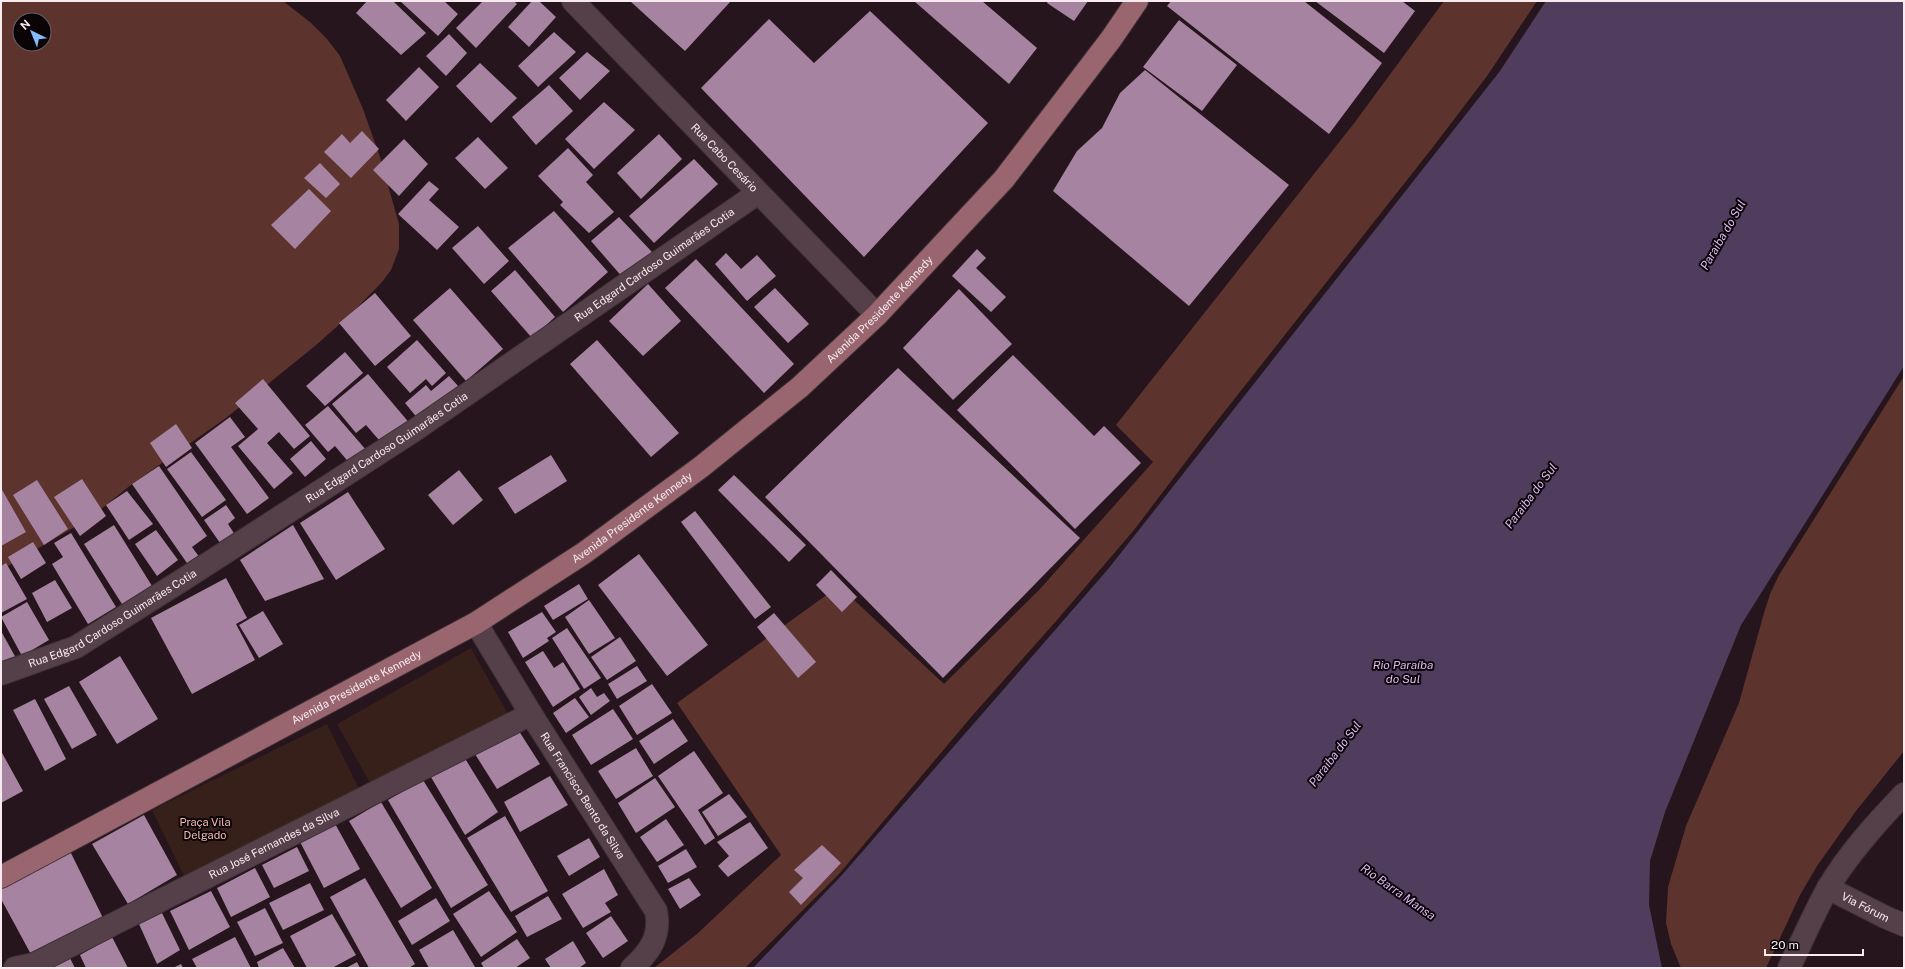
<svg xmlns="http://www.w3.org/2000/svg" width="1905" height="969" viewBox="0 0 1905 969" font-family="'Public Sans',sans-serif">
<style>
.green{fill:#371f1a}
.forest{fill:#5c342d;fill-rule:evenodd}
.water{fill:#503d5d}
.building{fill:#a684a1}
.lines{fill:none;stroke-linecap:round;stroke-linejoin:round}
.minor-casing{stroke:#3e3136;stroke-width:24}
.major-casing{stroke:#3e3136;stroke-width:24}
.minor{stroke:#554049;stroke-width:22}
.major{stroke:#99666f;stroke-width:22}
.labels{text-anchor:middle;stroke-width:4;stroke-linejoin:round;paint-order:stroke}
.street-label{font-size:11px;fill:#f8ebf0;stroke:#0b0407}
.park-label{font-size:11px;fill:#f9bdb1;stroke:#0b0407}
.water-label{font-size:12px;font-style:italic;fill:#dbb8f4;stroke:#0b0407}
</style>
<rect width="100%" height="100%" fill="#27151d"/>
<path class="green" d="M471,648L508,714L374,790L337,724Z
M327,724L362,795L187,882L152,810Z"/>
<path class="forest" d="M1,1H283L310,22L327,39L340,56L363,109L380,157L399,224V249L391,270L382,282L351,314L315,346L226,418L132,484L90,518L1,570ZM20,20H44V44H20Z
M1444,1H1537L1487,76L1433,147L1206,435L1134,530L1057,620L972,716L839,874L745,968H654L697,934L781,855L677,703L839,586L944,684L1040,589L1153,462L1116,425L1355,122Z
M1904,376V751L1856,811L1817,866L1800,895L1766,968H1681L1671,944L1666,923L1668,887L1686,826L1739,703L1764,613L1770,594L1779,575Z"/>
<path class="water" d="M1546,1H1904V366L1741,625L1665,812L1650,861L1649,905L1662,968H753L842,875L1109,568L1500,71Z"/>
<path class="building" d="M367,1H393L426,33L401,55L356,13Z
M400,1H444L458,14L438,36Z
M483,1H514L517,4L476,48L456,28Z
M532,1H539L556,17L529,47L508,27Z
M630,1H731L685,51Z
M914,1H982L1037,48L1009,84Z
M1048,1H1088L1074,21L1047,3Z
M1171,1H1304L1382,63L1329,134L1167,6Z
M1315,1H1402L1415,11L1384,53Z
M870,11L988,123L864,257L701,88L769,19L814,63Z
M1179,20L1237,65L1202,111L1143,67Z
M554,32L576,52L538,87L518,66Z
M449,34L467,53L446,76L426,56Z
M587,52L610,71L580,100L559,78Z
M480,63L517,98L491,123L456,86Z
M419,67L439,87L406,121L386,100Z
M1145,70L1289,185L1189,306L1053,191L1077,151L1102,128L1120,93Z
M549,85L573,111L536,145L512,117Z
M604,102L635,130L594,169L565,139Z
M362,131L379,149L351,178L324,152L342,134L350,143Z
M659,134L682,159L641,199L617,173Z
M478,137L508,168L485,189L455,158Z
M404,139L428,164L399,196L373,170Z
M568,148L593,175L586,182L614,212L589,233L560,205L563,202L538,176Z
M694,159L718,184L654,243L629,216Z
M320,163L340,184L326,198L304,178Z
M429,181L439,189L429,200L459,227L437,250L398,214Z
M309,189L331,211L295,249L271,225Z
M554,211L608,272L563,312L508,248Z
M619,217L652,252L624,279L591,241Z
M478,226L509,261L484,284L452,248Z
M977,249L986,258L976,268L1006,297L991,312L952,276Z
M726,253L741,269L757,255L776,276L747,301L715,264Z
M696,259L794,364L764,393L665,288Z
M515,270L555,317L532,338L491,291Z
M648,284L681,321L643,356L609,321Z
M450,288L503,349L466,381L413,320Z
M775,288L809,324L788,343L754,307Z
M959,289L1012,344L953,400L903,348Z
M375,293L411,336L375,366L339,323Z
M417,340L446,373L432,386L426,379L410,393L387,367Z
M597,340L679,433L651,457L570,364Z
M345,352L363,373L325,406L306,386Z
M1013,355L1094,436L1104,426L1141,463L1075,529L957,410Z
M898,368L1080,538L943,678L765,497Z
M368,374L411,425L385,447L366,425L356,433L332,404Z
M449,376L459,387L419,420L405,403L426,385L431,391Z
M263,379L310,436L294,449L279,432L267,443L293,473L274,489L238,446L258,429L235,403Z
M328,406L367,451L351,465L335,446L328,452L305,425Z
M230,417L245,437L231,447L269,498L247,514L195,443Z
M176,424L192,448L166,467L150,443Z
M311,441L326,459L305,477L290,459Z
M191,452L226,500L202,517L167,469Z
M551,455L567,481L515,514L498,488Z
M159,466L207,536L192,547L200,558L189,566L132,484Z
M459,470L483,500L453,525L428,495Z
M734,475L806,545L789,562L718,490Z
M82,479L106,516L80,536L54,497Z
M37,480L68,529L44,545L13,495Z
M1,488L26,532L1,546Z
M127,491L153,524L129,540L106,505Z
M348,492L385,549L336,580L300,523Z
M226,505L235,518L228,524L239,541L225,550L204,520Z
M695,511L771,607L755,619L681,522Z
M114,525L157,594L127,612L84,544Z
M293,525L324,579L265,601L240,560Z
M156,530L178,560L157,576L135,544Z
M71,533L116,607L88,624L52,564L63,557L54,543Z
M33,542L46,563L21,579L8,557Z
M639,554L708,645L667,676L598,585Z
M6,563L27,599L1,613V566Z
M831,570L857,597L842,612L816,585Z
M226,578L247,618L236,624L255,660L192,694L151,618Z
M55,580L72,608L47,622L32,593Z
M579,584L588,599L553,620L544,606Z
M589,600L615,638L589,654L565,617Z
M27,602L49,640L22,656L1,617Z
M263,611L283,644L259,658L239,625Z
M542,612L556,632L547,638L549,641L523,658L508,632Z
M774,613L816,662L798,678L757,627Z
M567,628L601,678L584,689L552,638Z
M1,631L16,658L1,666Z
M620,637L636,661L607,680L591,657Z
M543,651L554,668L563,662L580,689L553,707L525,662Z
M120,656L158,719L117,744L79,682Z
M637,666L647,681L617,699L608,684Z
M652,684L672,713L637,735L619,706Z
M69,686L97,735L72,749L44,699Z
M591,688L597,697L604,693L610,701L591,715L579,697Z
M575,698L589,717L566,733L553,713Z
M35,699L66,759L45,771L13,710Z
M613,709L633,739L591,765L572,735Z
M673,719L688,741L654,764L639,741Z
M517,728L540,764L497,789L475,754Z
M636,748L653,776L616,799L598,771Z
M1,751L23,791L1,803Z
M694,751L723,793L698,810L715,838L705,845L658,776Z
M461,752L498,812L465,835L428,772Z
M550,776L568,805L520,832L504,802Z
M655,778L675,807L636,833L618,803Z
M423,780L488,885L451,908L388,800Z
M729,794L747,817L718,836L702,812Z
M381,802L432,888L401,908L349,821Z
M144,815L177,875L128,904L92,844Z
M505,816L548,891L511,912L467,838Z
M666,819L684,845L657,862L640,837Z
M333,820L360,869L324,888L298,838Z
M750,822L768,848L728,877L718,866L729,856L717,842Z
M589,838L600,857L569,876L557,856Z
M67,845L104,920L33,958L1,899V889L19,880Z
M822,845L841,863L801,905L789,892L803,878L794,870Z
M297,847L309,871L274,888L262,865Z
M686,849L697,867L668,883L658,866Z
M255,868L270,897L231,917L217,888Z
M604,869L618,895L605,903L611,912L583,928L562,894Z
M365,878L415,964L409,968H369L330,897Z
M689,878L701,895L680,909L668,889Z
M310,883L324,910L283,930L269,903Z
M211,891L230,927L189,950L170,911Z
M489,891L517,932L481,957L453,914Z
M548,896L562,919L527,937L515,916Z
M436,898L450,921L412,945L398,921Z
M265,908L283,943L255,956L237,922Z
M162,913L180,950L157,964L139,924Z
M332,914L356,955L332,968H307L290,936Z
M611,916L628,941L603,958L586,933Z
M453,930L475,967L473,968H429L419,950Z
M112,937L128,968H86L80,955Z
M235,937L251,968H197L192,959Z
M517,939L530,958L515,968H484L481,963Z
M573,941L586,963L579,968H551L545,959Z
M283,948L295,968H259L257,962Z
M69,956L75,968H50Z
M357,962L360,968H346Z
M181,964L183,968H173Z"/>
<g class="lines">
<g class="minor-casing">
<g id="minor">
<path id="s1" d="M573,1L877,315"/>
<path id="s2" d="M476,623L531,714L656,911C661,936 650,952 632,968"/>
<path id="s3" d="M1,674L76,647L184,579L415,430L758,193"/>
<path id="s4" d="M1828,888L1885,917L1904,925"/>
<path id="s5" d="M15,968L34,964L531,714"/>
<path d="M1789,968C1802,941 1814,913 1828,888C1849,853 1876,823 1904,794"/>
</g>
</g>
<g class="major-casing">
<g id="major">
<path id="s6" d="M1,877L476,623L584,553L701,467L800,387L877,315L1004,179L1111,39L1137,1"/>
</g>
</g>
<use href="#minor" class="minor"/>
<use href="#major" class="major"/>
</g>
<g class="labels">
<g class="street-label">
<text dy="4" stroke="none"><textPath href="#s1" startOffset="218">Rua Cabo Cesário</textPath></text>
<text dy="4" stroke="none"><textPath href="#s3" startOffset="773">Rua Edgard Cardoso Guimarães Cotia</textPath></text>
<text dy="4" stroke="none"><textPath href="#s6" startOffset="1051">Avenida Presidente Kennedy</textPath></text>
<text dy="4" stroke="none"><textPath href="#s3" startOffset="449">Rua Edgard Cardoso Guimarães Cotia</textPath></text>
<text dy="4" stroke="none"><textPath href="#s6" startOffset="727">Avenida Presidente Kennedy</textPath></text>
<text dy="4" stroke="none"><textPath href="#s3" startOffset="125">Rua Edgard Cardoso Guimarães Cotia</textPath></text>
<text dy="4" stroke="none"><textPath href="#s6" startOffset="403">Avenida Presidente Kennedy</textPath></text>
<text dy="4" stroke="none"><textPath href="#s2" startOffset="203">Rua Francisco Bento da Silva</textPath></text>
<text dy="4" stroke="none"><textPath href="#s5" startOffset="288">Rua José Fernandes da Silva</textPath></text>
<text dy="4" stroke="none"><textPath href="#s4" startOffset="42">Via Fórum</textPath></text>
</g>
<g class="park-label">
<text x="205" y="826">Praça Vila<tspan x="205" dy="13">Delgado</tspan></text>
</g>
<g class="water-label">
<text transform="translate(1723 235) rotate(-60)" y="4">Paraiba do Sul</text>
<text transform="translate(1531 496) rotate(-53)" y="4">Paraiba do Sul</text>
<text x="1403" y="669">Rio Paraíba<tspan x="1403" dy="14">do Sul</tspan></text>
<text transform="translate(1335 754) rotate(-53)" y="4">Paraiba do Sul</text>
<text transform="translate(1398 892) rotate(35)" y="4">Rio Barra Mansa</text>
</g>
</g>
<rect width="1905" height="969" fill="none" stroke="#f8ebf0" stroke-width="4"/>
<g transform="translate(32 32) rotate(317)"><circle r="19" fill="#0b0407" stroke="#6a6064"/>
<path d="M0-3L7 15L0 10L-7 15Z" fill="#82bcfa"/>
<text y="-6" font-size="11" font-weight="bold" text-anchor="middle" fill="#f8ebf0">N</text>
</g>
<path d="M1765 949v6h98v-6" fill="none" stroke="#f8ebf0" stroke-width="2"/>
<text x="1771" y="949" font-size="12" fill="#f8ebf0" stroke="#0b0407" stroke-width="3" paint-order="stroke">20 m</text>
</svg>
